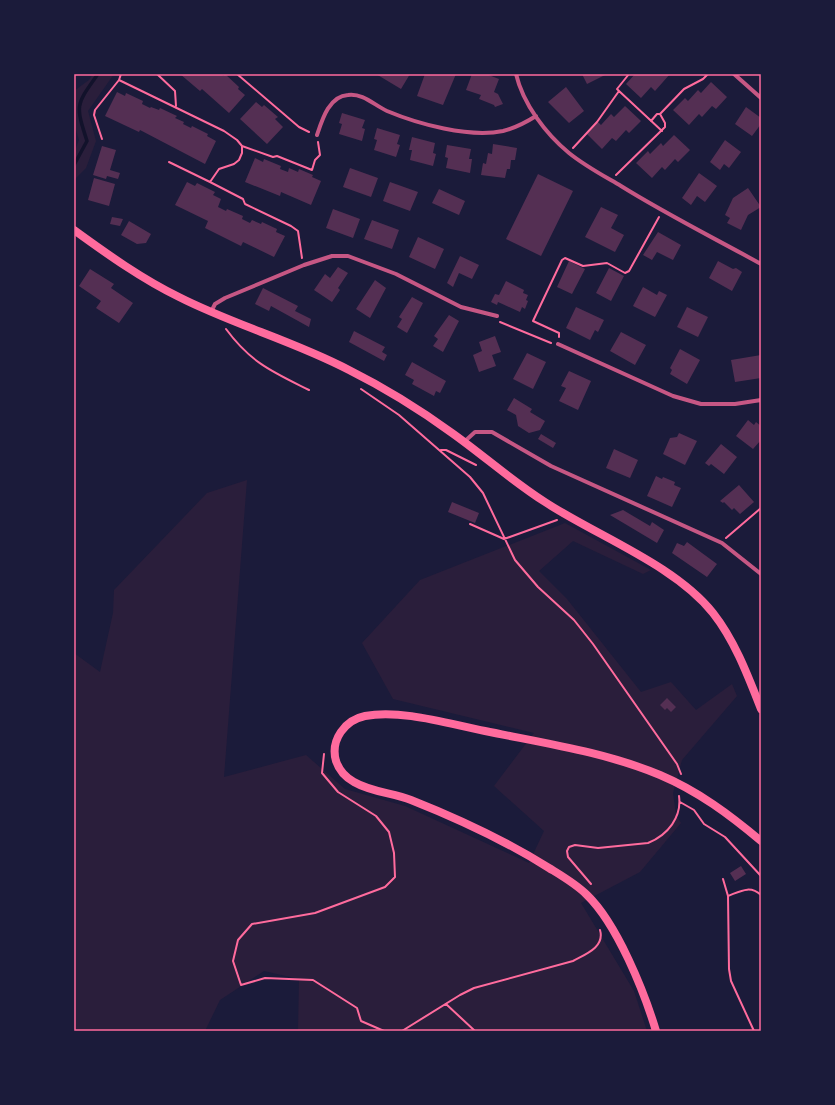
<svg xmlns="http://www.w3.org/2000/svg" width="835" height="1105" viewBox="0 0 835 1105" font-family="Mulish,sans-serif">
<style>
.green{fill:#2a1e3b}
.lines{fill:none;stroke-linecap:round;stroke-linejoin:round}
.stream{stroke:#12122b;stroke-width:3.5}
.building{fill:#542f53}
.path{stroke:#ff6b9d;stroke-width:2}
.minor{stroke:#c65784;stroke-width:4}
.secondary{stroke:#ff6b9d;stroke-width:8}
.neatline{fill:none;stroke:#ff6b9d;stroke-width:1.5}
</style>
<rect width="100%" height="100%" fill="#1b1b3a"/>
<path class="green" d="M93,74H114L88,111L96,141L86,168L74,180V153L79,140L74,124V91L89,80Z
M247,480L224,777L306,755L345,789L405,806L529,863L544,831L494,786L534,733L393,699L362,643L420,580L565,523L651,570L643,574L573,541L539,571L567,599L641,692L671,682L696,710L732,684L737,696L682,760L673,793L676,815L681,823L640,872L581,903L634,991L647,1031H465L462,1028L454,1031H298L299,979L264,971L220,1000L205,1031H74V653L100,672L113,613L114,590L207,493Z"/>
<g class="lines">
<path class="stream" d="M74,165L87,141C75,104 76,105 98,74"/>
</g>
<path class="building" d="M180,74H222L223,76L225,74L239,87L238,89L245,95L229,113L202,89L200,91Z
M376,74H410L401,89Z
M425,74H456L443,105L417,96Z
M472,74H486L499,79L494,92L498,94L503,104L495,107L494,105L479,99L481,95L466,90Z
M582,74H607L587,84Z
M635,74H670L655,91L651,87L641,98L626,84Z
M711,82L727,97L716,109L712,106L702,117L699,114L689,125L673,110L685,98L688,101L698,90L701,93Z
M566,87L584,111L569,123L548,102Z
M117,92L125,96L126,93L143,101L142,104L150,108L151,107L159,110L160,108L177,116L175,118L184,122L183,124L191,128L192,126L208,134L207,136L216,141L205,164L140,130L139,132L105,116Z
M256,102L262,107L264,105L278,117L275,119L283,127L267,144L240,119Z
M625,106L641,121L629,133L626,130L616,141L612,138L602,149L587,134L598,122L601,125L611,114L614,117Z
M746,107L761,118V124L752,136L735,124Z
M342,113L365,120L362,128L365,129L362,141L339,134L342,124L339,123Z
M377,128L400,135L397,144L400,145L396,157L374,150L377,140L374,139Z
M674,135L690,150L678,162L675,159L665,170L662,167L652,178L636,163L648,151L650,154L661,143L663,146Z
M412,137L435,143L433,153L436,154L433,166L410,160L412,150H409Z
M725,140L741,152L729,168L724,164L720,170L710,162Z
M493,144L517,148L515,160H511L510,169H507L505,178L481,175L483,163L486,164L488,153L492,154Z
M447,145L471,149L469,159H472L470,173L446,168L448,158L445,157Z
M102,146L116,150L110,170L120,173L118,179L107,176L106,179L93,175Z
M255,158L263,162L264,159L281,166L280,169L288,172L289,168L298,172L299,169L313,175L312,177L321,181L311,205L281,192L280,196L245,182Z
M350,168L378,178L371,197L343,187Z
M699,173L717,186L705,202L697,196L691,205L682,198Z
M538,174L573,191L541,256L506,239Z
M94,178L115,184L109,206L88,200Z
M187,182L195,186L197,183L215,192L213,195L221,199L218,207L226,211L227,209L243,216L242,219L250,223L252,220L261,224L262,222L277,229L276,232L285,236L274,257L243,242L241,246L205,228L208,221L175,205Z
M390,182L418,192L410,211L383,201Z
M748,188L761,207L748,215L741,230L727,223L730,218L725,215L733,198Z
M439,189L465,201L459,215L432,203Z
M601,207L618,215L611,228L624,235L615,252L585,237Z
M333,209L360,219L353,238L326,228Z
M112,217L123,219L120,226L110,224Z
M372,220L399,230L392,249L364,239Z
M129,221L151,234L146,243L137,244L121,235Z
M658,232L681,245L673,260L657,252L652,260L643,255Z
M418,237L444,249L435,269L409,257Z
M460,256L479,265L472,279L459,273L453,287L447,283Z
M569,261L585,269L572,294L557,287Z
M718,261L733,269L736,268L742,272L732,291L709,278Z
M338,267L348,273L338,288L340,290L332,302L314,290L325,274L330,278Z
M609,268L624,276L611,301L596,293Z
M90,269L114,284L111,288L133,303L119,323L96,308L101,301L79,286Z
M375,280L386,288L370,318L356,309Z
M506,281L524,290L523,293L528,295L526,300L528,301L525,309L522,307L520,312L498,302L497,305L491,302L495,294L499,295Z
M643,287L657,295L659,291L667,295L655,317L633,306Z
M263,288L298,306L295,311L311,319L309,327L271,306L269,311L255,304Z
M412,297L423,303L407,333L397,327L402,319L399,317Z
M576,307L604,320L598,332L595,330L590,340L566,328Z
M687,307L708,317L698,337L677,327Z
M449,315L459,321L443,352L433,346L438,339L434,336Z
M354,331L385,347L382,352L387,355L384,361L349,342Z
M621,332L646,345L635,365L610,351Z
M495,336L501,352L492,355L496,366L479,372L473,355L482,351L479,342Z
M680,349L700,360L687,384L670,374L672,370L670,368Z
M527,353L546,362L533,389L513,379Z
M761,355V378L735,382L731,360Z
M412,362L446,381L440,393L436,391L434,396L412,384L414,380L405,375Z
M569,371L591,381L578,410L559,401L566,388L561,386Z
M514,398L532,409L530,412L545,421L540,430L529,433L518,426L516,415L507,410Z
M748,420L754,425L756,422L761,426V440L753,449L736,436Z
M679,433L697,441L685,465L663,454L670,438L677,437Z
M541,434L556,443L553,448L538,439Z
M721,444L737,457L724,474L711,464L709,466L705,463Z
M614,449L638,460L630,478L606,468Z
M656,476L662,479L663,477L675,482L674,485L681,488L672,507L647,496Z
M739,485L754,502L740,514L734,508L732,510L724,502L723,503L720,501Z
M452,502L479,513L475,523L448,512Z
M623,510L650,526L652,522L664,530L657,543L610,515Z
M687,542L717,564L707,577L672,553L677,543L684,546Z
M667,698L676,707L671,712L667,708L665,710L660,705Z
M741,866L746,874L735,881L730,873Z"/>
<g class="lines">
<path class="path" d="M157,74L175,91L176,106
M237,74L299,127L309,132
M119,80L224,131L237,140L242,146V153L239,160L234,164L219,169L210,182L169,162
M619,91L662,131
M651,121L657,114H660
M102,139L94,115L95,110L119,80L121,74
M242,146L273,157L277,156L312,170L315,160L320,155L318,142
M573,148L597,122L619,91L617,89L629,74
M616,175L665,127V123L660,114L684,89L703,79L708,74
M210,182L243,199L245,204L291,226L298,231L302,258
M500,322L551,343
M226,329C251,363 273,372 309,390
M559,337V333L533,321L562,260L565,258L583,266L607,263L625,273L629,271L659,217
M361,389L399,415L470,477L483,493L515,560L538,587L574,620L593,644L677,764L681,774
M441,450H446L476,465
M470,524L504,539L557,520
M726,538L761,508
M324,754L322,773L338,792L376,816L389,832L394,853L395,877L385,887L315,913L252,924L238,940L233,961L241,985L265,978L313,980L357,1008L361,1021L384,1031
M680,802L694,810L704,824L725,837L761,876
M723,879L728,896L729,969L731,981L754,1031
M591,884L568,857L567,851L569,847L575,845L598,848L648,843C668,835 682,817 679,796
M728,896C741,891 750,885 761,895
M446,1004L475,1031
M402,1031L460,995L474,988L573,961C586,954 605,947 600,930"/>
<path class="minor" d="M516,74C523,104 546,134 569,153C585,166 604,176 621,186C666,214 714,238 761,264
M734,74L761,98
M317,135C322,120 329,96 348,95C363,93 374,105 387,111C418,124 469,138 503,131C515,128 525,123 536,116
M211,312L215,304L225,298L304,265L332,256H348L396,274L461,307L497,316
M558,344L673,396L701,404H735L761,400
M464,442L475,432H492L551,466L722,543L761,574"/>
<path class="secondary" d="M74,230C107,254 142,279 179,297C234,325 294,341 349,370C385,388 419,409 452,433C483,455 512,481 545,502C597,536 675,565 713,613C735,641 748,676 761,709
M656,1031C644,991 617,924 587,895C576,884 562,876 549,868C506,841 459,819 411,800C393,793 371,792 354,782C345,777 339,770 336,761C330,740 345,720 365,716C401,709 449,724 485,731C543,743 605,752 660,775C698,791 730,815 761,841"/>
</g>
<rect width="835" height="1105" fill="none" stroke="#1b1b3a" stroke-width="150"/>
<rect x="75" y="75" width="685" height="955" class="neatline"/>
</svg>
